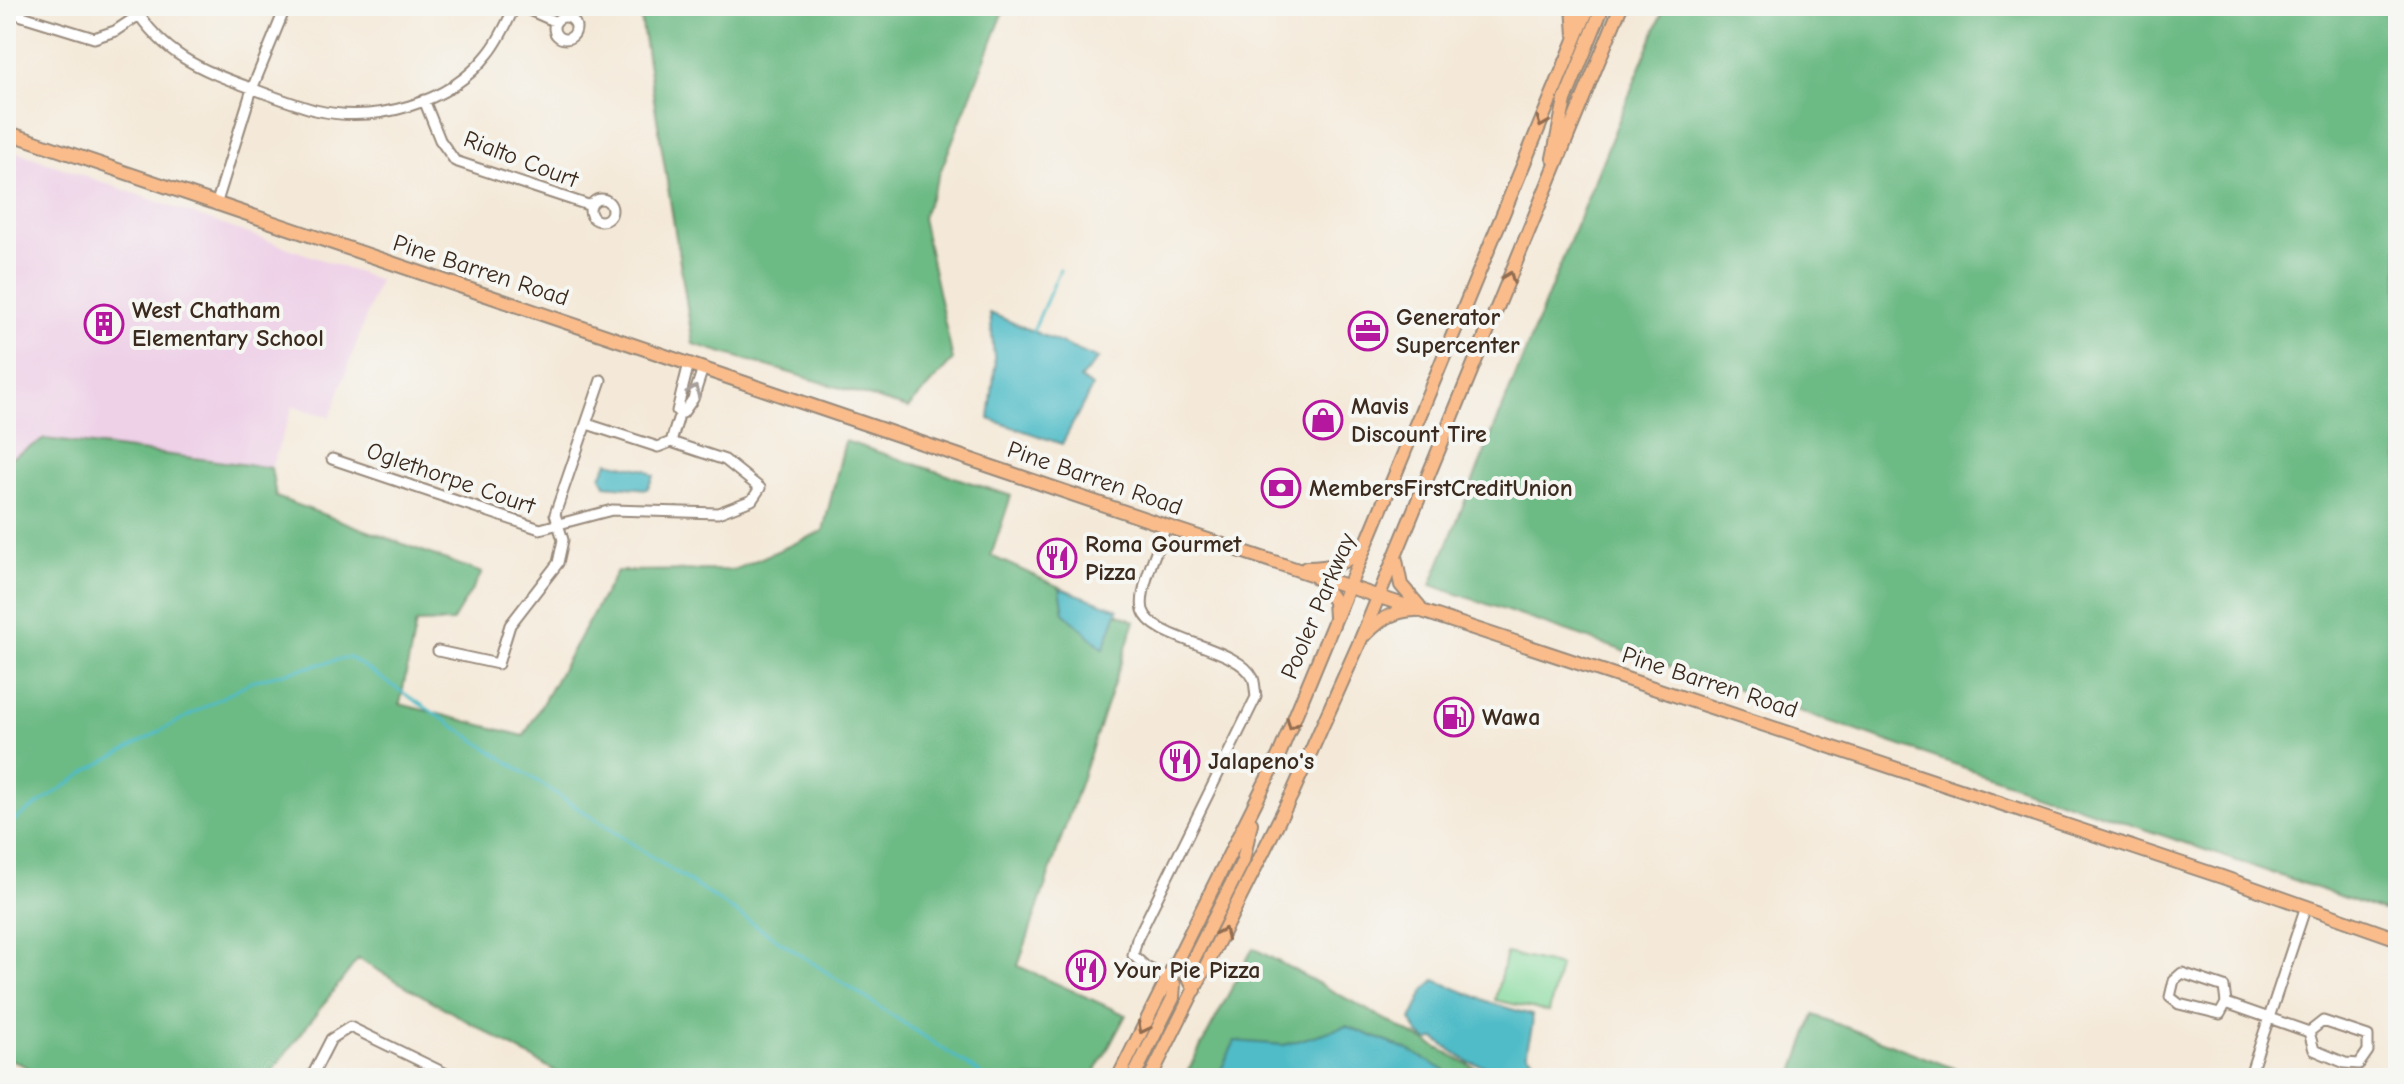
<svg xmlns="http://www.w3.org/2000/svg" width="2404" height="1084" viewBox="0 0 2404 1084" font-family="'Comic Neue',sans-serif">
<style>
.built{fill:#eed0e7}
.green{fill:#85da9d;stroke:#60825e;stroke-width:2}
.forest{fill:#6cba84;stroke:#547251;stroke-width:2}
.water{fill:#4fbcc7;stroke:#457372;stroke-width:2}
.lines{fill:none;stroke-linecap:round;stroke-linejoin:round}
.stream{stroke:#4fbcc7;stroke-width:3}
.minor-casing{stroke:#988a7b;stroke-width:13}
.major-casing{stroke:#988a7b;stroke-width:16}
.minor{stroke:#fff;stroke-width:9}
.major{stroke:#fabc8b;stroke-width:12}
.oneway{stroke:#916c4f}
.oneway2{stroke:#a79f9a}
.labels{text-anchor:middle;stroke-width:8;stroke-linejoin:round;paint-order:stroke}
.street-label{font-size:24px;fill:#3b2a1e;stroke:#f6f6f2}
.poi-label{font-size:24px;font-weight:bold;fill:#3b2a1e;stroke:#f6f6f2;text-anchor:start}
</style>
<rect width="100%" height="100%" fill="#f6f6f2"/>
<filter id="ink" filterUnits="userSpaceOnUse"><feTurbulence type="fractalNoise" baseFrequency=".0125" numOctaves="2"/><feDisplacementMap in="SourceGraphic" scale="16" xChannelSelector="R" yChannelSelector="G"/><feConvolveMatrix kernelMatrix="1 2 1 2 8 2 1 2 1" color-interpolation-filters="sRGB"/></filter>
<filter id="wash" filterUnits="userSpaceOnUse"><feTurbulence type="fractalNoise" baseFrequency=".006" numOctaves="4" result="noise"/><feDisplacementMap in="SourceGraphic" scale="32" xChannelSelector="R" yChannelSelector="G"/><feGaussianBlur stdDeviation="1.8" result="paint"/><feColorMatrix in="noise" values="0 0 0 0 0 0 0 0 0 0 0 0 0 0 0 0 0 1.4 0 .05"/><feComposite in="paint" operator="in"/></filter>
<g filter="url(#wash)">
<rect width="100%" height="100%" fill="#f4e9d8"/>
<path class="built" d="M6,148L379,280L330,417L293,406L271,468L45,439L6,460Z"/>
<path class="green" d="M1506,953L1560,966L1549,1012L1495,1000Z"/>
<path class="forest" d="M639,6H1006L922,218L953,360L908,408L693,344Z
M1665,6H2398V916L1431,585Z
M45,439L271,468L276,497L482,573L452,622L416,623L400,704L524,736L617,571L734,570L823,531L845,441L1011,496L991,556L1135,621L1018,966L1126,1015L1092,1078H567L358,959L267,1078H49L6,1057V460Z
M1253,948L1493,1078H1184Z
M1814,1015L1979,1078H1792Z"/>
<path class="water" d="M990,313L1098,359L1080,379L1092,387L1062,444L989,419L995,367Z
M608,462L646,470L654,476L647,489L605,485L601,476Z
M1060,588L1118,609L1104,649L1064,613Z
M1435,980L1494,1004L1532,1015C1535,1027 1527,1040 1527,1054L1543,1066L1565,1078H1519L1510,1071L1468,1062L1435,1039L1427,1041L1419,1034L1411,1020L1425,989Z
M1346,1026L1408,1050L1458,1078H1217L1235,1041L1284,1045Z"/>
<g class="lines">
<path class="stream" d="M1224,6L1245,14L1252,6
M1033,331L1060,270
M6,826L89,770L252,681L349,657L987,1078"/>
</g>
</g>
<g filter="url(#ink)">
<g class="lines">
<g class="minor-casing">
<path id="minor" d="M133,6C164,55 199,69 251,88C272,96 293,104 315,110C375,124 449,104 488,54C500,40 507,22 515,6
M520,6L556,22
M6,11L94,38L115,31L139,15
M554 28a11 11 0 1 1 22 0a11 11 0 1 1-22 0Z
M424,100L440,140L455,161L591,206
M590 210a11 11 0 1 1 22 0a11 11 0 1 1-22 0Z
M216,205L252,89L286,6
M677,411L689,363
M683,413L693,399L703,368
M587,424L658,447L671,442L678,419
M332,459L540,529L612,510L718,513L752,500L760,488L725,460L671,442
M1166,526C1159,545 1138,591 1143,610C1152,641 1238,646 1253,678C1255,683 1255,691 1256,697L1137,939L1133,955L1146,967L1168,978
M438,651L498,664L510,625L558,563L563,540L555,514L601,380
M2226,1003L2224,987L2182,973L2174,980L2170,997L2179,1004L2220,1014L2226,1003L2309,1032L2314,1050L2345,1063L2359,1064L2368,1051V1036L2323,1021L2309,1032
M311,1078L331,1039L350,1027L455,1078
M2249,1078L2306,906"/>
</g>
<g class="major-casing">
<path id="major" d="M1573,6L1575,35
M6,132L1166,526L2222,877L2398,939
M1553,158L1565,100L1603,6
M1396,560L1401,585L1419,606
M1306,568C1329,568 1348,564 1364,546
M1315,575L1334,601L1335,617
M1366,634C1381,619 1393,611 1415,610
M1195,990L1188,977V970L1243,861L1251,823
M1118,1078L1279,755L1589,6
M1133,1078L1173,998L1174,984L1168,978
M1150,1078L1292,794L1361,639L1621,6"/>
</g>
<use href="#minor" class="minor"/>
<use href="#major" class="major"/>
</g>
<defs><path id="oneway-chevron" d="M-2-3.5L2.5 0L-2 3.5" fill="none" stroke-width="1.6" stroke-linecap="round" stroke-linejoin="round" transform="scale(2)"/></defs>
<g class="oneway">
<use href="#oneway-chevron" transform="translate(1542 122) rotate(112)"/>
<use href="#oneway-chevron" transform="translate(1509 277) rotate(-68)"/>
<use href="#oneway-chevron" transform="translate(1292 724) rotate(113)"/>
<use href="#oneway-chevron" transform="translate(1223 933) rotate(-64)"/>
<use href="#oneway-chevron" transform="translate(1143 1028) rotate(117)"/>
</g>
<use class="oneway2" href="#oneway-chevron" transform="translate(694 391) rotate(-66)"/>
</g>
<defs>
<g id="building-ring" transform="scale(2)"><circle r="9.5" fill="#f6f6f2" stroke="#b5179e" stroke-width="1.5"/><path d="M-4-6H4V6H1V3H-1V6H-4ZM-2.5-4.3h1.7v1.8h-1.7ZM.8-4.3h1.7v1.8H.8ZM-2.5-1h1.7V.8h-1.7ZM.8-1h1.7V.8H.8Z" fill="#b5179e"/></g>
<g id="office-ring" transform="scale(2)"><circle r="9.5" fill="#f6f6f2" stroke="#b5179e" stroke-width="1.5"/><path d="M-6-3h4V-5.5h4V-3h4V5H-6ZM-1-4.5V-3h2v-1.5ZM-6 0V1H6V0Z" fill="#b5179e"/></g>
<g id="shop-ring" transform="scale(2)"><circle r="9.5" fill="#f6f6f2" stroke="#b5179e" stroke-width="1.5"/><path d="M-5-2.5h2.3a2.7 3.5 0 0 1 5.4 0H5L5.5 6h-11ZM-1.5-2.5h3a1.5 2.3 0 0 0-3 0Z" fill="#b5179e"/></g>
<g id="bank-ring" transform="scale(2)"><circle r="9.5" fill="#f6f6f2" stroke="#b5179e" stroke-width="1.5"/><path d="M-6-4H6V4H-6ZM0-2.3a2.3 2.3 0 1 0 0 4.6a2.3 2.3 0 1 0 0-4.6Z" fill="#b5179e"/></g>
<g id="restaurant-ring" transform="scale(2)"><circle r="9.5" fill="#f6f6f2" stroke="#b5179e" stroke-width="1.5"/><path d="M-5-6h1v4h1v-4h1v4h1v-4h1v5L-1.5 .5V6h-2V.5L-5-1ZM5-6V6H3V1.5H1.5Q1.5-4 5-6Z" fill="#b5179e"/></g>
<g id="fuel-ring" transform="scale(2)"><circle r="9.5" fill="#f6f6f2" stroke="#b5179e" stroke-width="1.5"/><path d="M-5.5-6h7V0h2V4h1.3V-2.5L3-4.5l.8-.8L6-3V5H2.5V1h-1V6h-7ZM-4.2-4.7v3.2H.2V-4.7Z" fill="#b5179e"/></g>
</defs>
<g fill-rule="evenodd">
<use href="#building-ring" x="104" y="324"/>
<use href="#office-ring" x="1368" y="331"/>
<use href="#shop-ring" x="1323" y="420"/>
<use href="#bank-ring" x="1281" y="488"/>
<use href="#restaurant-ring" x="1057" y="558"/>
<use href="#fuel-ring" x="1454" y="717"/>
<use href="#restaurant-ring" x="1180" y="761"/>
<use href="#restaurant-ring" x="1086" y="970"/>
</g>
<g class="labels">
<g class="street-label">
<text transform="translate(521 159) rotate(21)" y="8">Rialto Court</text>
<text transform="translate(481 270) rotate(18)" y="8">Pine Barren Road</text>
<text transform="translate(451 478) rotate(19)" y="8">Oglethorpe Court</text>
<text transform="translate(1095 478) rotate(19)" y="8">Pine Barren Road</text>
<text transform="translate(1318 606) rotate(-67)" y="8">Pooler Parkway</text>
<text transform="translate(1710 682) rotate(18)" y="8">Pine Barren Road</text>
</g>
<g class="poi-label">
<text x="132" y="318">West Chatham<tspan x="132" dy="28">Elementary School</tspan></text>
<text x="1396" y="325">Generator<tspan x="1396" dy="28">Supercenter</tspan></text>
<text x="1351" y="414">Mavis<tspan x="1351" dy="28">Discount Tire</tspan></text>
<text x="1309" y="496">MembersFirstCreditUnion</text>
<text x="1085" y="552">Roma Gourmet<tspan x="1085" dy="28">Pizza</tspan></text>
<text x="1482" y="725">Wawa</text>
<text x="1208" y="769">Jalapeno's</text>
<text x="1114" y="978">Your Pie Pizza</text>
</g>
</g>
<rect width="2404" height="1084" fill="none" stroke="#f6f6f2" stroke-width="32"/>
</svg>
